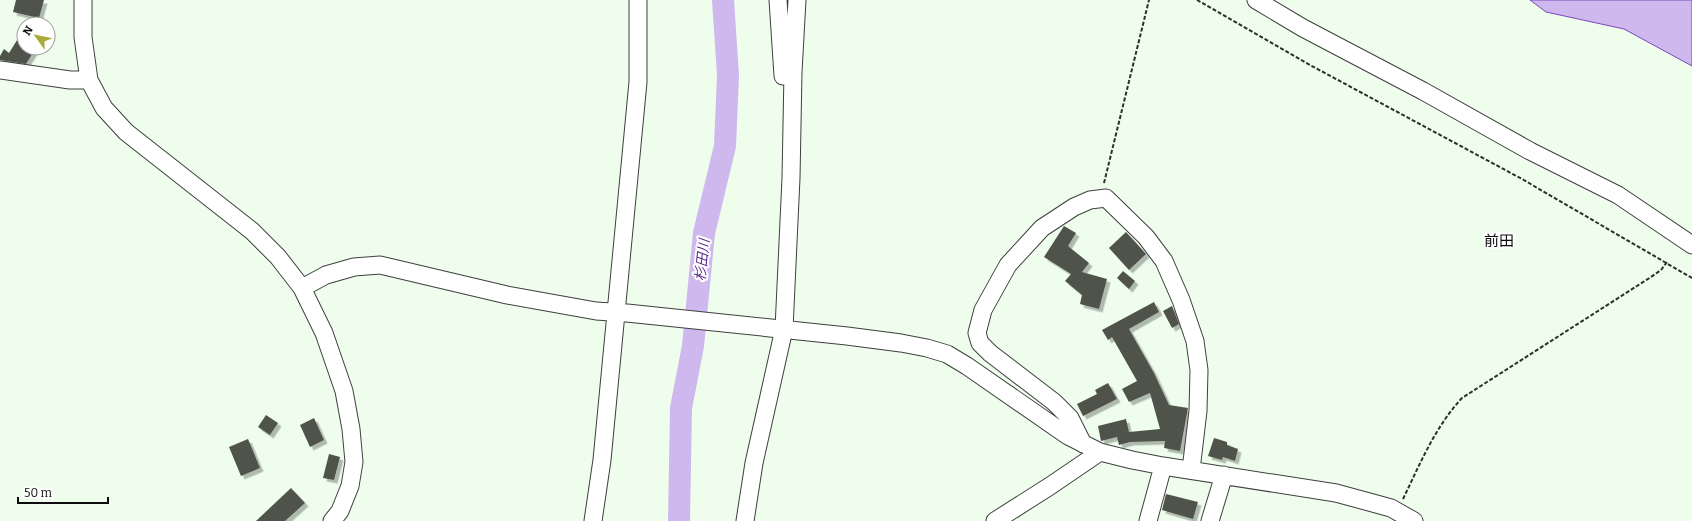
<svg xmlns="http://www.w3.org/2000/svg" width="1692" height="521" viewBox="0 0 1692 521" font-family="Bitter,'Noto Sans JP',serif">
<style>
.water{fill:#cfb8ee;stroke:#7c48bb}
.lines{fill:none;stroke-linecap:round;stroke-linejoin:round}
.river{stroke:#cfb8ee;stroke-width:22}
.building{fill:#4f534a;filter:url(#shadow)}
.minor-casing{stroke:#3f3f3f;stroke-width:19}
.path{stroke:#2e2e2e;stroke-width:2;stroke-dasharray:4 2;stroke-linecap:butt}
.minor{stroke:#fff;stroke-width:17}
.labels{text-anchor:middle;stroke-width:4;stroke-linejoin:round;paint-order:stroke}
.water-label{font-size:14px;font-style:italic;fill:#58268d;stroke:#fff}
.quarter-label{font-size:15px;fill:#0c0c0c;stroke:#fff}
</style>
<defs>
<filter id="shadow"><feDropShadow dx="3.5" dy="3.5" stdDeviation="0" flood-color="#0004"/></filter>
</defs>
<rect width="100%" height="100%" fill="#effded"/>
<path class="water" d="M1530,0H1692V66L1624,29L1546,12Z"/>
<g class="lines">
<path class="river" d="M679,521L681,408L693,346L704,233L725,146L728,75L723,0"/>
</g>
<path class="building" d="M16,0H44L39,18L13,12Z
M24,29V48H36L26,64L0,60V56L4,49L9,53Z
M1064,226L1076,233L1068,246L1089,263L1082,272L1107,279L1099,309L1080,304L1082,295L1065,281L1071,274L1044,257Z
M1126,232L1146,254L1129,270L1109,248Z
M1123,271L1135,281L1129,289L1117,278Z
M1154,302L1159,312L1129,329L1154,373L1169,405L1188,408L1180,451L1164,448L1165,441L1130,442L1119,445L1117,437L1101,441L1098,426L1126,419L1129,432L1160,429L1150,393L1129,402L1122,389L1137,381L1112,337L1108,340L1102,330Z
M1172,306L1179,324L1172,328L1163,311Z
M1108,383L1117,399L1083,416L1077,404L1097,394L1095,390Z
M266,415L278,423L270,435L258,427Z
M314,418L324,440L310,447L300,425Z
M1214,438L1227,442V445L1238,449L1235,461L1223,457L1222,460L1208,456Z
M248,439L260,468L241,476L229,447Z
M329,454L340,457L334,480L323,478Z
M291,488L305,503L285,521H256Z
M1166,494L1198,502L1193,519L1162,510Z"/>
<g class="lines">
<g class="minor-casing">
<path id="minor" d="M83,0V37L89,80L104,108L126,132L252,231L278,257L302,288L324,333L344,391L351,429L354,462L350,486L340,511L332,521
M778,0L783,76
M1256,0L1303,28L1423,91L1530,151L1618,195L1692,245
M0,70L70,80H89
M302,288L326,275L354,267L380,265L507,295L596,311L627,313L847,336L901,343L927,348L947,354L967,366L1068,436L1100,452L1132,460L1163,466L1336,493L1391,508L1414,521
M1083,444L1070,418L1054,402L990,353L980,343L977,333L983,310L1008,265L1042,228L1074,207L1090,200L1106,198L1146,237L1164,261L1181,300L1195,341L1199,370L1198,411L1191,470
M593,521L602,460L638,82V0
M745,521L754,463L784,329L791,178L793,72L797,0
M995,521L1050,486L1100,452
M1148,521L1163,466
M1210,521L1224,475"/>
</g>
<path class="path" d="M1197,0L1310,65L1522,179L1692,278
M1104,183L1149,0
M1403,499C1420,464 1435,427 1462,398L1651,277L1661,270L1667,262"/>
<use href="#minor" class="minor"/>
</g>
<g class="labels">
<g class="water-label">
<text transform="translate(702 260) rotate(-84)" y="5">杉田川</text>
</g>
<g class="quarter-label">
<text x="1499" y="246">前田</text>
</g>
</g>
<g transform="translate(36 36) rotate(303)"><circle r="19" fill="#ffffff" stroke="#9e9e9e"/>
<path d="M0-3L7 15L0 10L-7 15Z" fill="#aaaa36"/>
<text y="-6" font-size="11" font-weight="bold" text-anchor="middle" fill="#0c0c0c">N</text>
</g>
<path d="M18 497v6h90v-6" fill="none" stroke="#0c0c0c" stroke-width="2"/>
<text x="24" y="497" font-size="12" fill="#0c0c0c" stroke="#ffffff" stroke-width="3" paint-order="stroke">50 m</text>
</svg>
